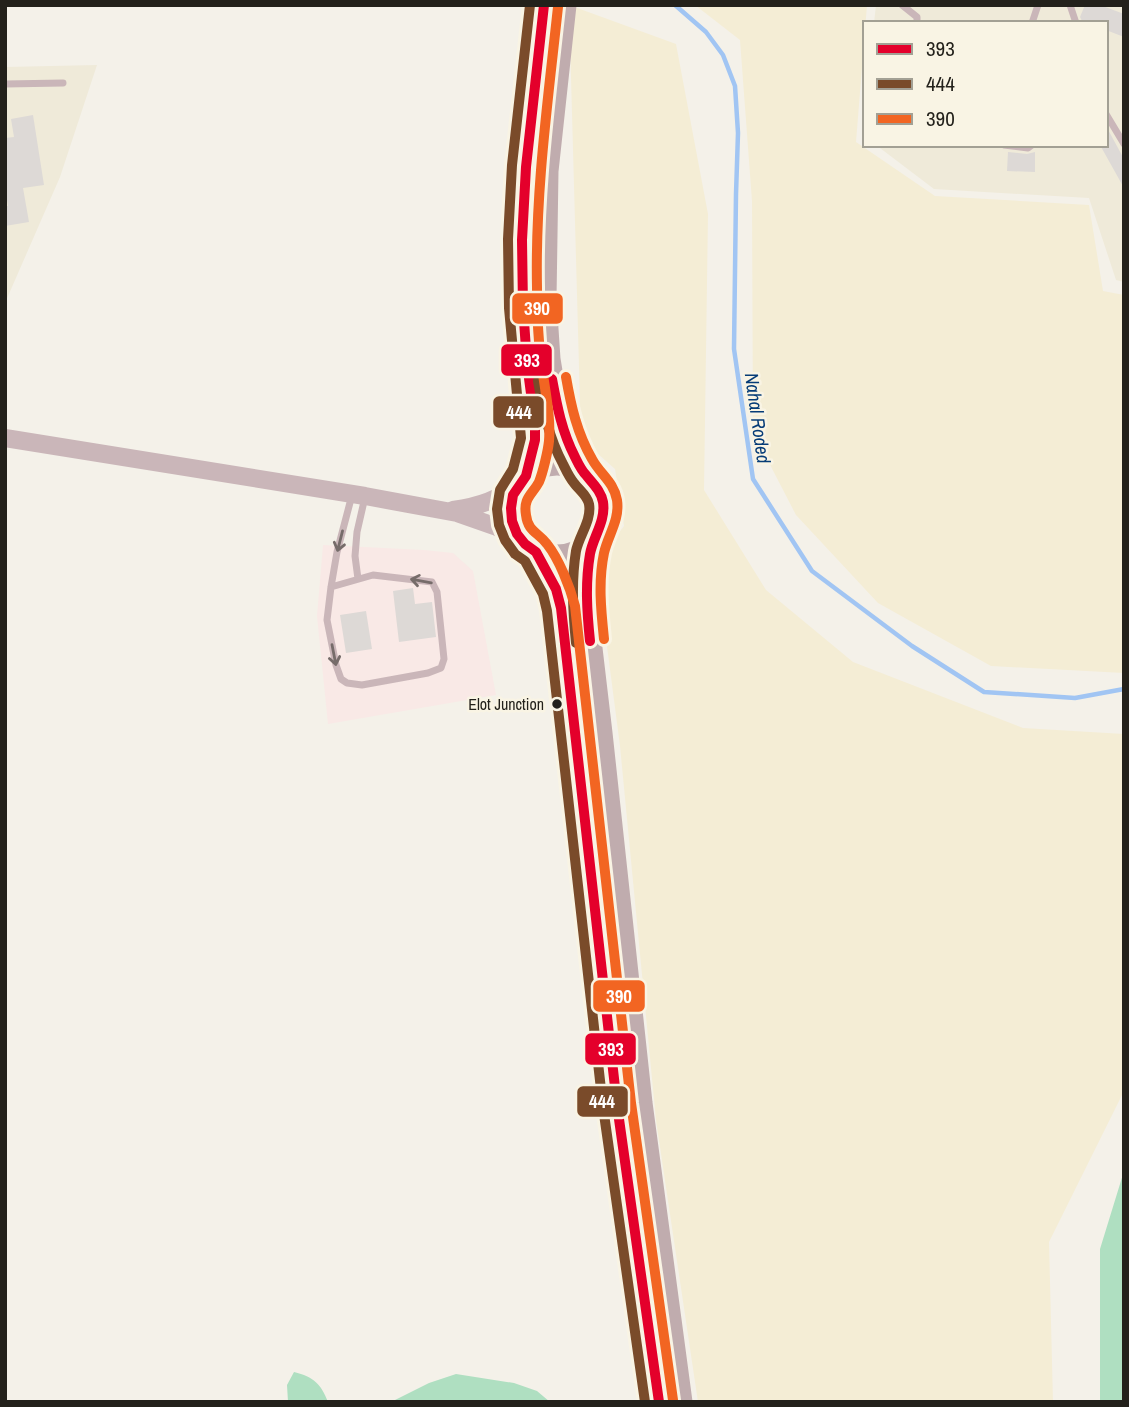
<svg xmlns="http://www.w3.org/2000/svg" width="1129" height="1407" viewBox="0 0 1129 1407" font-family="'Archivo Narrow',sans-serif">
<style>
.commercial{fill:#f9e9e6}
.built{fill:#efead9}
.forest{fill:#afdfc1}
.sand{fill:#f4edd5}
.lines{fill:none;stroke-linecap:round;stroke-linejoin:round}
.stream{stroke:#a1c5f3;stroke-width:4.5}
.building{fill:#ddd9d6}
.service{stroke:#cab6b9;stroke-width:7}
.tertiary{stroke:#cab6b9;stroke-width:18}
.trunk{stroke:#c0acae;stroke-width:23}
.bus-1-casing{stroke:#f9f4e4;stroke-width:16}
.bus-2-casing{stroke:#f9f4e4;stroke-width:16}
.bus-3-casing{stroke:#f9f4e4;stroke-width:16}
.bus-1{stroke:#e4002b;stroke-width:10}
.bus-2{stroke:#7a4b2a;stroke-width:10}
.bus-3{stroke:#f26522;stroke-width:10}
.oneway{stroke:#766c6a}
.bus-dot{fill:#23211b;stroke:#f9f4e4;stroke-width:2.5}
.labels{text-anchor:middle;stroke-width:5;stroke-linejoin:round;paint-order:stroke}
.bus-label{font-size:16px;fill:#23211b;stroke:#f9f4e4;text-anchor:end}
.water-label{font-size:19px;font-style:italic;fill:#063c77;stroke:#f9f4e4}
.line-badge{stroke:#f9f4e4;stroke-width:2.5}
.badge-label{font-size:19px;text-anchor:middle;font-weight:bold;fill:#fff}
</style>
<rect width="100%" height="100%" fill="#f4f1e9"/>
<path class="commercial" d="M323,545L424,550L453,553L473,571L496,695L328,724L317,616Z"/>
<path class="built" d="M876,5H1124V282L1116,280L1089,198L934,189L876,145H1106V23H874Z
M97,65L60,177L5,303V67Z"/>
<path class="forest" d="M1124,1171V1402H1100V1249Z
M294,1372C314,1377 321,1384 328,1402H288L287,1385Z
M456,1374L514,1383L537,1391L550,1402H386L393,1401L429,1383Z"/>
<path class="sand" d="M569,5L676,44L708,214L704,490L766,590L853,662L1023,728L1124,734V1091L1049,1242L1053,1402H698L656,1120L620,746L596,562L624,526L615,469L581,439Z
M695,5H867L856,142L935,196L1089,205L1103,291L1124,295V673L991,666L878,603L796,515L753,432L752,201L740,40Z"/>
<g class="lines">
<path class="stream" d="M675,5L706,32L723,55L735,86L738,133L736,194L734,349L753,479L812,571L912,646L984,692L1075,698L1124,689"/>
</g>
<path class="building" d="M1085,5H1100L1124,14V37L1106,30V23H1086L1082,21L1080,17Z
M33,115L44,185L23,188L29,222L5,226V206H8L5,188V138L14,137L11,119Z
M1106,126L1124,159V188L1100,145H1106Z
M1008,152L1027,154L1035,152V172L1007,171Z
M413,588L415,604L432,602L436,637L399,642L393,591Z
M366,611L372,649L346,653L340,615Z"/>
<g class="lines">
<path class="service" d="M902,5L917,17V23
M1070,5L1076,23
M1032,23L1038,5
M5,84L63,83
M1106,114L1124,144
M1004,145L1028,148L1032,145
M358,579L355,556L357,532L365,497
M331,587L373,575L432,582L437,592L444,659L441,668L428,673L362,685L347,683L341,679L336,665L327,620L331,587L337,552L352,495"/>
<path class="tertiary" d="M5,438L365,496L457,513L497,527L510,534L525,544
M453,510C480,506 498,500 520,483"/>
<path class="trunk" d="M565,5L547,171L545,299L549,359L559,420L568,444L582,471
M511 510a46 46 0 1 1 92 0a46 46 0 1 1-92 0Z
M526,476L535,440V424L527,363L523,307L522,240L526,167L544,5
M593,539L586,580V606L601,733L641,1103L681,1402
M536,552L556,589L561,608L617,1105L659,1402"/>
<g class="bus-1-casing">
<path id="bus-1" d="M544,5L526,167L522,240L523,307L527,363L535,424V440L526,476L513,495L511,508L512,521L517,534L525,544L536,552L556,589L561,608L617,1105L659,1402
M552,379C557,406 562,432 575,457C578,463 581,470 586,475C593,484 601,491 603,502C606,521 593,537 590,554C585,584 587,612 590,641"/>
</g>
<g class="bus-2-casing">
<path id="bus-2" d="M530,5L512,165L508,239L509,308L521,438L513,469L500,490L497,509L499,525L505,540L515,554L525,561L543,594L547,611L603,1107L645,1402
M538,381C543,410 549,438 563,464C566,470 569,477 574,483C579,490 587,495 589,504C592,520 579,536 576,551C571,582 573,612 576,643"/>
</g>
<g class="bus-3-casing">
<path id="bus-3" d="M558,7C548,100 535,193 537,287C537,314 538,341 542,367C545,391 551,417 549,441C548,451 543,472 539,482C532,495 523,498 526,515C528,532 538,532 547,544C559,559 570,587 575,606L631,1103L673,1400
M566,377C571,406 577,433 592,459C600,474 614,482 617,500C620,520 608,535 604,553C598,582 601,610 604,639"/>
</g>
<use href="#bus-1" class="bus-1"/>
<use href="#bus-2" class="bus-2"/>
<use href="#bus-3" class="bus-3"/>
</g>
<defs><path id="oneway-shaft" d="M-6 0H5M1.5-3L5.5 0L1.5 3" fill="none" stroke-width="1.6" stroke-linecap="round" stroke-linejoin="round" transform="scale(1.75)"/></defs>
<g class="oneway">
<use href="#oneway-shaft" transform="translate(340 541) rotate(104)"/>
<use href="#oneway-shaft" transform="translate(421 581) rotate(-170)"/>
<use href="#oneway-shaft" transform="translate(334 655) rotate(79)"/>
</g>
<circle class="bus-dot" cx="557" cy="704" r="6"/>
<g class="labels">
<g class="bus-label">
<text x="544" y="710">Elot Junction</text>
</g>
<g class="water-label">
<text transform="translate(758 418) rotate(82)" y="7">Nahal Roded</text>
</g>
</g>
<g class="line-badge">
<rect x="511" y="292" width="53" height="33" rx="7" fill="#f26522"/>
<rect x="500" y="343" width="53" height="34" rx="7" fill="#e4002b"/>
<rect x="492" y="395" width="53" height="34" rx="7" fill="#7a4b2a"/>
<rect x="592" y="979" width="54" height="34" rx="7" fill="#f26522"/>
<rect x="584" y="1032" width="53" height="34" rx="7" fill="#e4002b"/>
<rect x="576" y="1085" width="53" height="33" rx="7" fill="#7a4b2a"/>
</g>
<g class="badge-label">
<text x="537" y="315">390</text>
<text x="527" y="367">393</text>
<text x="519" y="419">444</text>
<text x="619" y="1003">390</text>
<text x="611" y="1056">393</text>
<text x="602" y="1108">444</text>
</g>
<rect width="1129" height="1407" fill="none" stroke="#23211b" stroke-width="14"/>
<rect x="863" y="21" width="245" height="126" fill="#f9f4e4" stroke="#a3a094" stroke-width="2"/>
<rect x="877" y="44" width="35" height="10" fill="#e4002b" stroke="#a3a094" stroke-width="2"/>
<text x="926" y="56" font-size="21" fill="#23211b">393</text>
<rect x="877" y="79" width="35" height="10" fill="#7a4b2a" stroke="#a3a094" stroke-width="2"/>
<text x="926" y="91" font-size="21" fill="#23211b">444</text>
<rect x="877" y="114" width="35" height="10" fill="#f26522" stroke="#a3a094" stroke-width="2"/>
<text x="926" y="126" font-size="21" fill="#23211b">390</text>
</svg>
